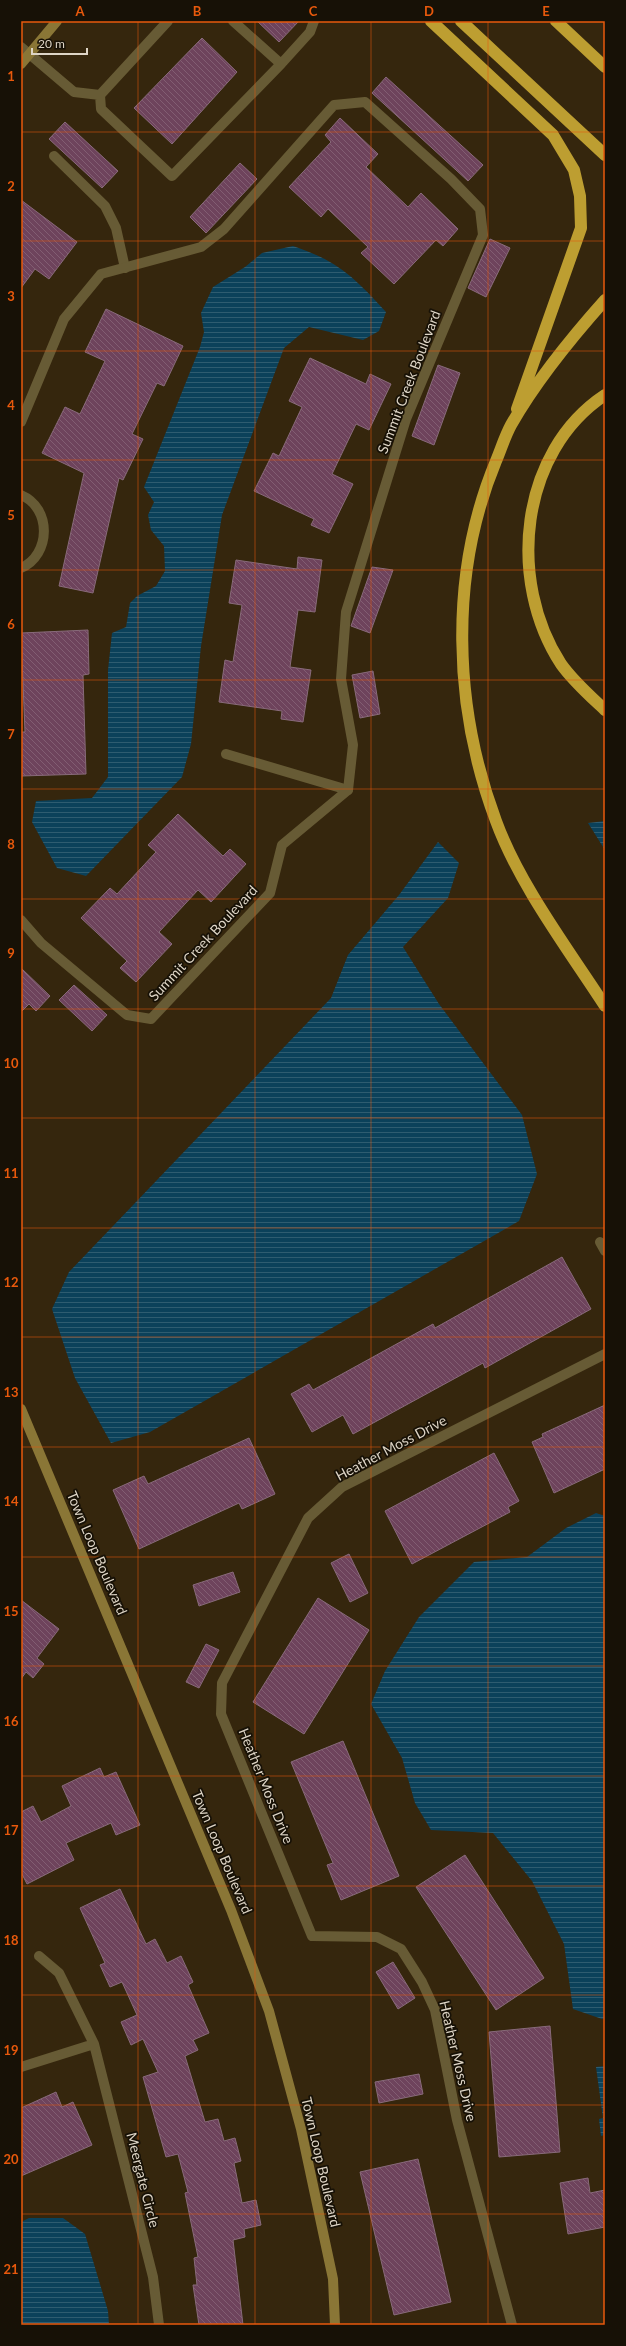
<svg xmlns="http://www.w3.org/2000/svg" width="626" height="2346" viewBox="0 0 626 2346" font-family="Lato,sans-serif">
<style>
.water{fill:url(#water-rules)}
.building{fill:url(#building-back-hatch);stroke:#886a7a}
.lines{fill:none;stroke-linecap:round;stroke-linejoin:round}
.lane{stroke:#675b35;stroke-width:10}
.street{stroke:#675b35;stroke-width:10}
.secondary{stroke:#8a7636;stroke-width:10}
.highway{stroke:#bd9e31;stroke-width:12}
.grid{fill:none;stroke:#e8590c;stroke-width:1;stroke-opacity:0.55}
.labels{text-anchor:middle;stroke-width:3.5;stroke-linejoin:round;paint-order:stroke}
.street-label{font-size:14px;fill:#ded5c6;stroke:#171106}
.neatline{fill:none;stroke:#e8590c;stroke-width:1.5}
.grid-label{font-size:13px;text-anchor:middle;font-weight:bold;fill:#e8590c}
</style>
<defs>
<pattern id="water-rules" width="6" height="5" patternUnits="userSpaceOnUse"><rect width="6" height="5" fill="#0b415a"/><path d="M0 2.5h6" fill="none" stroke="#2e5c70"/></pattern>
<pattern id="building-back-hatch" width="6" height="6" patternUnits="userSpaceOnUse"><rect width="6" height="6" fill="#6e435c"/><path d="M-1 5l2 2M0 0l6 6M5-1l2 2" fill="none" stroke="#825d72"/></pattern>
</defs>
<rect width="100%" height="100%" fill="#35260d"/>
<path class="water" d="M293,246C338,261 354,277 386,312L379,331L363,340L309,327L284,348L222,515L201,646L191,744L182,777L86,876L57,868L32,822L36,801L92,798L108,777V670L112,633L126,627L130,603L137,596L156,586L165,571L164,546L151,530L148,515L154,502L144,487L200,347L204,332L201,313L213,287L245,267L262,253Z
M605,821V850L588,823Z
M438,842L459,863L448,898L403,947L439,1004L522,1115L537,1174L519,1221L150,1432L111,1443L75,1378L52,1309L69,1272L331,998L348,955L399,895Z
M596,1513L605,1516V2018L602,2019L573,2009L564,1944L532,1881L493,1833L431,1830L415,1803L402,1758L371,1704L385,1671L419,1617L474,1562L527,1557L566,1528Z
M605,2066V2135L601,2136L599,2119L603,2118L596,2067Z
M29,2218H63L85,2234L108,2311L109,2325H21V2222Z"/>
<path class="building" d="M257,21H299L279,42Z
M202,38L237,72L172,144L134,108Z
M386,77L483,165L468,181L372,93Z
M340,118L378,154L366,167L408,207L421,193L458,229L443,246L436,240L394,284L361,253L368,247L328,209L321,217L289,187L331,142L325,135Z
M65,122L118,171L102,188L49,139Z
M240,163L257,179L206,233L190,217Z
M21,200L77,242L49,279L35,269L21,288Z
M490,239L510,248L486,297L468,288Z
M106,309L183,346L164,386L157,383L132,434L143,439L123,480L119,478L93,593L59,586L84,473L42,453L65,407L80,414L105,361L85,352Z
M310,358L366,384L370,374L391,384L369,430L356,424L332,474L353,484L329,533L311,525L314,519L254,491L273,453L279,456L302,407L289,401Z
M438,365L460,373L434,445L412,436Z
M298,557L322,560L315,612L298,610L290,667L311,670L303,722L281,719L282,711L219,702L225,660L233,662L242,605L229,603L236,560L297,569Z
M372,567L393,570L370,633L351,626Z
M88,630L89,674L83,675L86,774L21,776V732H25L21,633Z
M373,671L380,714L360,718L352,675Z
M178,814L223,856L230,849L246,864L211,902L198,890L159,932L172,944L136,982L120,968L127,961L81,918L110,888L117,894L156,852L148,845Z
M21,968L50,996L36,1011L29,1004L21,1012Z
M74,985L107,1015L92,1031L59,1000Z
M562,1257L591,1309L485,1368L483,1363L353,1434L343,1415L312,1432L291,1394L309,1384L313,1390L433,1324L435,1328Z
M605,1405V1469L554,1493L532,1442L543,1437L542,1434Z
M249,1438L275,1494L242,1509L239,1503L139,1549L113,1490L144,1476L148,1484Z
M494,1453L519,1501L508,1507L510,1512L412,1564L385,1511Z
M349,1554L368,1593L350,1602L331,1563Z
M233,1572L240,1592L199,1606L193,1585Z
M318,1598L369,1630L304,1734L253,1702Z
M21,1600L59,1629L37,1658L44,1664L33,1678L26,1672L21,1679Z
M206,1644L219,1650L199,1688L186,1682Z
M343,1741L399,1876L341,1900L327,1865L333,1863L291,1762Z
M100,1768L104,1777L116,1772L140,1825L116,1835L111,1823L66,1843L74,1860L27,1884L21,1872V1812L33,1806L41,1822L71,1806L62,1786Z
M465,1855L544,1978L496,2010L416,1887Z
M120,1889L146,1944L155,1939L167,1963L181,1956L193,1982L188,1985L209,2033L193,2040L198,2050L185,2056L205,2122L218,2119L224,2141L235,2138L241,2161L234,2163L242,2203L256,2200L261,2225L244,2229L245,2237L233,2240L243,2325H199L193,2285H197L194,2258L198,2257L185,2193L188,2192L178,2154L166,2157L143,2077L158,2072L143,2039L131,2045L121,2022L137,2015L122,1982L110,1987L100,1965L105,1963L80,1908Z
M393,1962L415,1998L398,2009L376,1972Z
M550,2026L560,2152L499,2157L489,2032Z
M419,2074L423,2094L379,2103L375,2082Z
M56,2092L62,2107L73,2102L92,2145L21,2176V2108Z
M418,2159L451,2302L394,2315L360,2172Z
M588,2178L590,2193L605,2190V2227L568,2234L560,2183Z"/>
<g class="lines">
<path class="lane" d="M21,47L74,92L100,95L168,21
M281,64L310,32L314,21
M100,95L101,109L172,176L281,64L233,21
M54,156L105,206L116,228L125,268
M226,754L348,790
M600,1242L605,1251
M512,2325L457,2120L435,2010L422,1982L401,1949L377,1937L312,1936L221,1714L222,1683L308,1518L342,1487L605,1354"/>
<path class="street" d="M21,422L64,319L101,274L201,247L224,229L334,105L365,102L451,179L480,209L483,235L406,419L346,612L341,679L353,745L348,790L282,845L270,893L151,1019L127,1015L41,943L21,920
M21,495C52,508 51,555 21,568
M39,1956L59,1973L94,2044L153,2277L159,2325
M21,2067L94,2044"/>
<path class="secondary" d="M21,64L57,21
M21,1409L231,1910L269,2011L301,2129L333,2279L335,2325"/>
<path class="highway" d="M431,21L553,135L574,170L580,196L581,228L517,409
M461,21L605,155
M556,21L605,67
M605,300C572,337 536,381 511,425C505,436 501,449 496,461C449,574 453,706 496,821C519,884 568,949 605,1006
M605,395C519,452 507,581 561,664C573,681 589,695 605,710"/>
</g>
<path class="grid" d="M138,21V2325M255,21V2325M371,21V2325M488,21V2325M21,132H605M21,241H605M21,351H605M21,460H605M21,570H605M21,680H605M21,789H605M21,899H605M21,1009H605M21,1118H605M21,1228H605M21,1337H605M21,1447H605M21,1557H605M21,1666H605M21,1776H605M21,1886H605M21,1995H605M21,2105H605M21,2214H605"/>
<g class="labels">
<g class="street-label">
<text transform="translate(409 382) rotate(-69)" y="5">Summit Creek Boulevard</text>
<text transform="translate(203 943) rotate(-47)" y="5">Summit Creek Boulevard</text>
<text transform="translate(391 1448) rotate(-28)" y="5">Heather Moss Drive</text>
<text transform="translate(97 1553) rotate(67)" y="5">Town Loop Boulevard</text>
<text transform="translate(266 1786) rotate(68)" y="5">Heather Moss Drive</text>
<text transform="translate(222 1852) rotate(67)" y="5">Town Loop Boulevard</text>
<text transform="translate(458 2061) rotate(77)" y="5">Heather Moss Drive</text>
<text transform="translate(321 2162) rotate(77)" y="5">Town Loop Boulevard</text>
<text transform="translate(143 2180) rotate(76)" y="5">Meergate Circle</text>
</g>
</g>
<rect width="626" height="2346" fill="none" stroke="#171106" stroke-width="44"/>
<path d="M32 48v6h55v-6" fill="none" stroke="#ded5c6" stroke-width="2"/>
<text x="38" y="48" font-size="12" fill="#ded5c6" stroke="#171106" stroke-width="3" paint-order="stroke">20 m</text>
<rect x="22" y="22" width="582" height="2302" class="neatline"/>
<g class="grid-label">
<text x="80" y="16">A</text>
<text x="197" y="16">B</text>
<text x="313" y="16">C</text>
<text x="429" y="16">D</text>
<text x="546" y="16">E</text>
<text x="11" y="81">1</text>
<text x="11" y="191">2</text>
<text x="11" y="301">3</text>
<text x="11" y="410">4</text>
<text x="11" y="520">5</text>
<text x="11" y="629">6</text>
<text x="11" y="739">7</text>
<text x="11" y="849">8</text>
<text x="11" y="958">9</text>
<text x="11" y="1068">10</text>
<text x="11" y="1178">11</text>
<text x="11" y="1287">12</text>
<text x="11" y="1397">13</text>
<text x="11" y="1506">14</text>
<text x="11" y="1616">15</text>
<text x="11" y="1726">16</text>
<text x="11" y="1835">17</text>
<text x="11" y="1945">18</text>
<text x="11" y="2055">19</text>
<text x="11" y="2164">20</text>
<text x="11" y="2274">21</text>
</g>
</svg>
